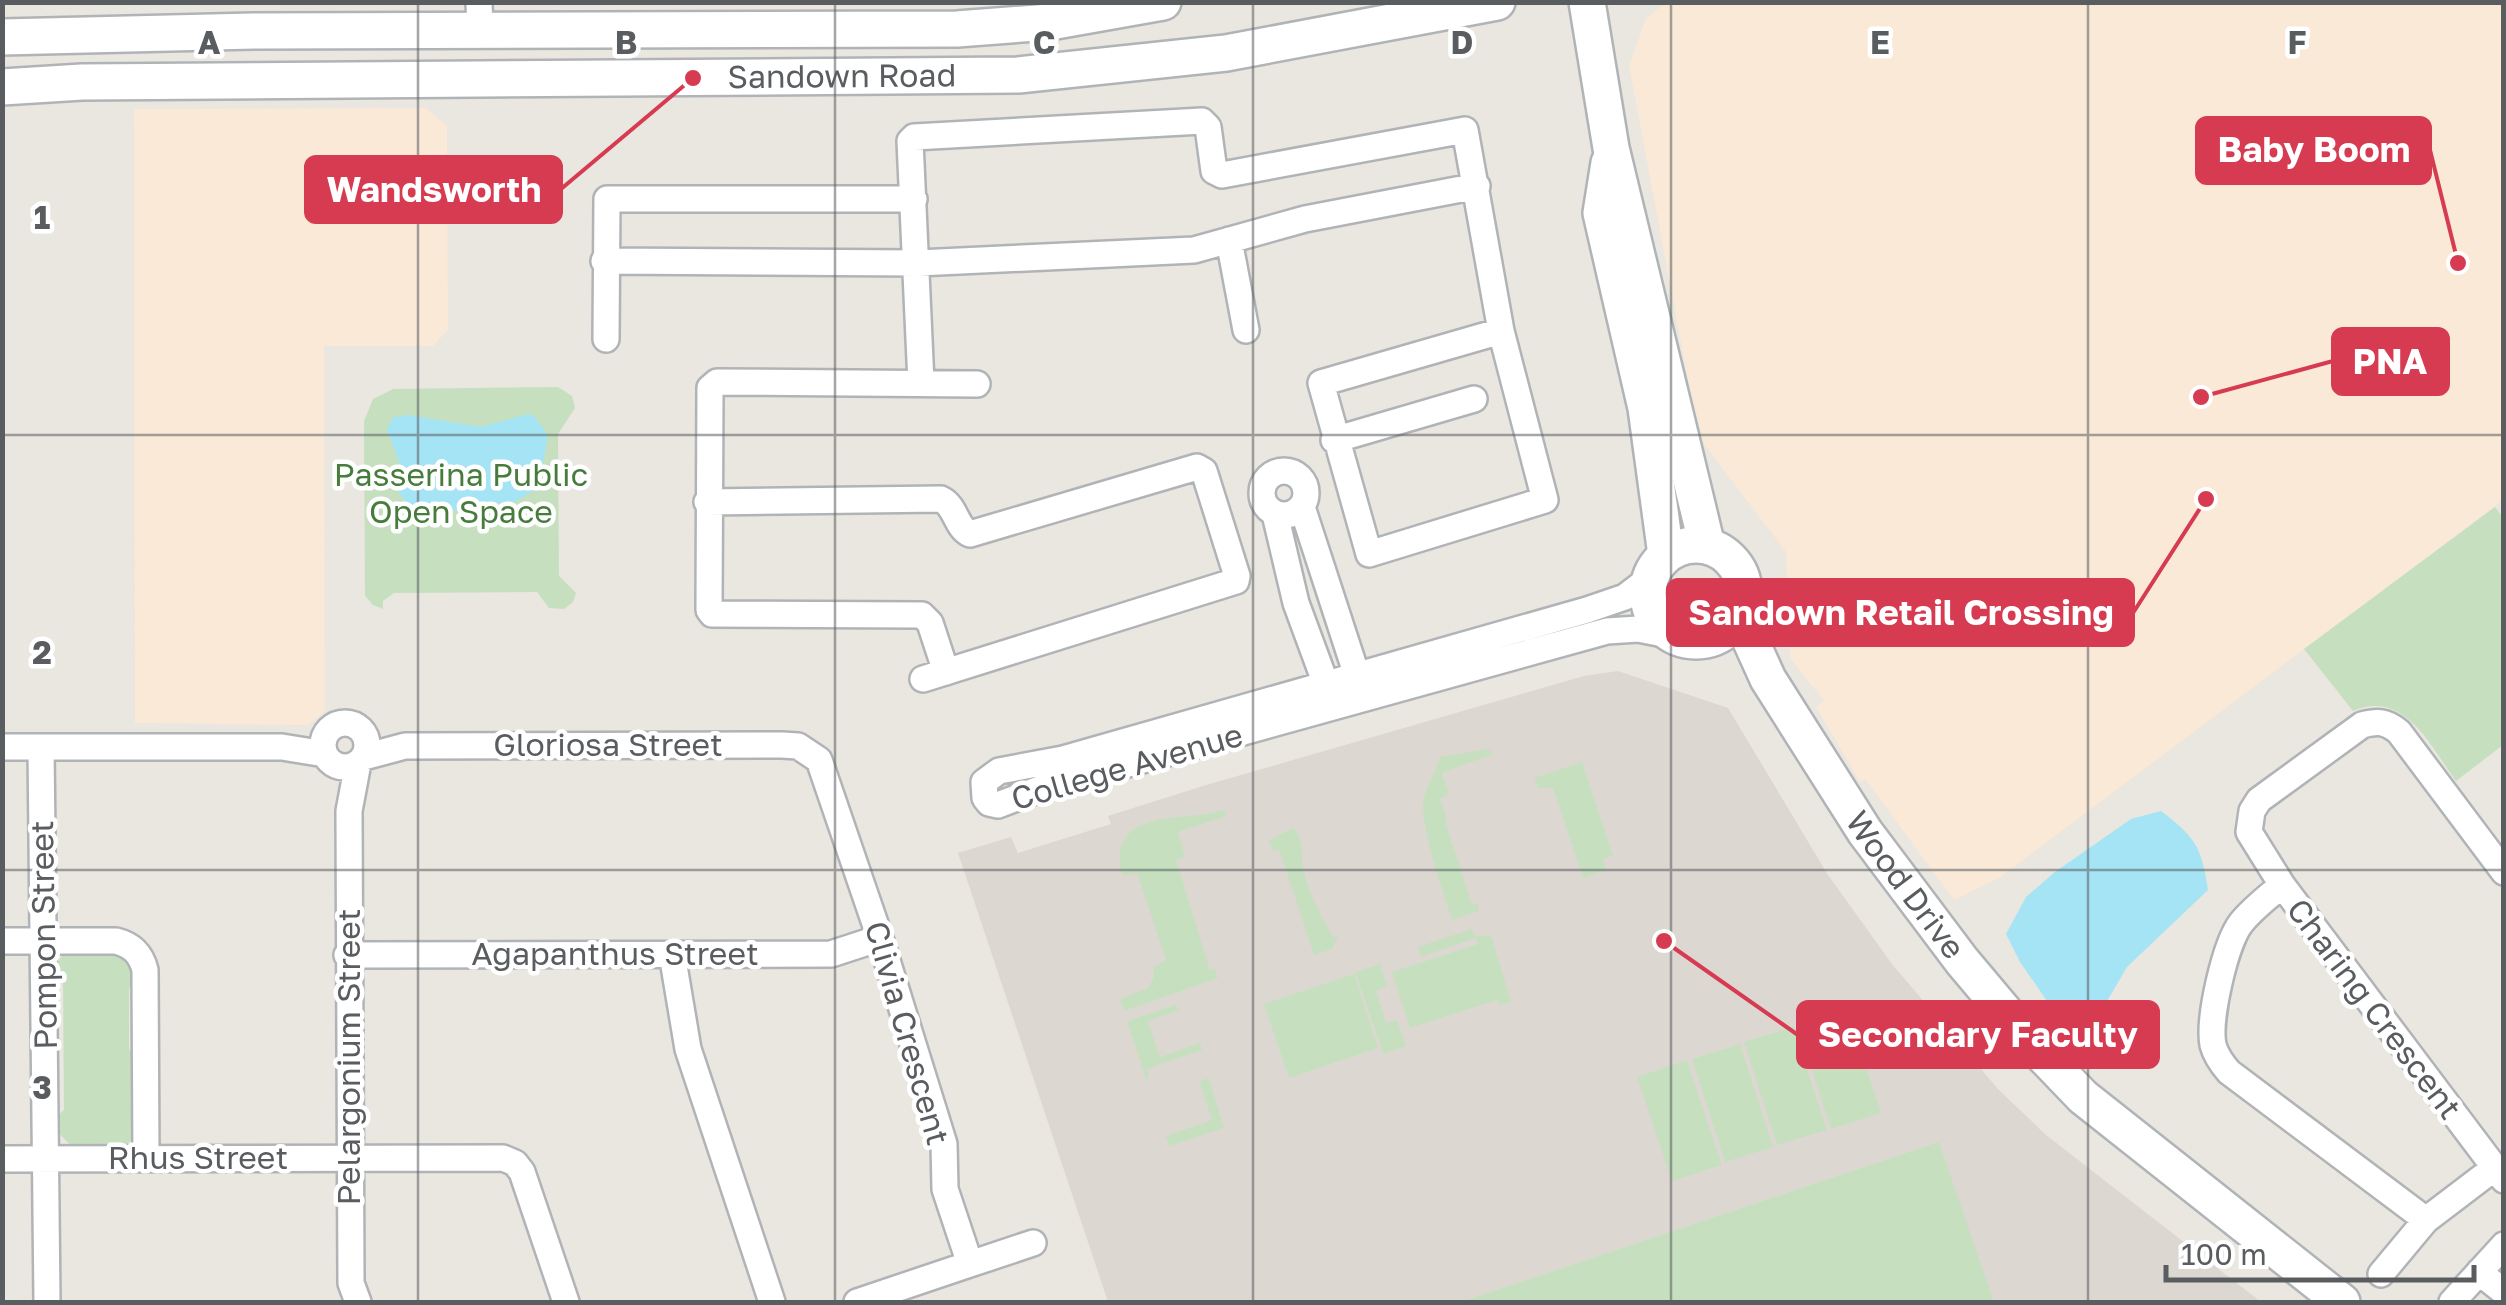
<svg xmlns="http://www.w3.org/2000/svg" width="2506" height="1305" viewBox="0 0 2506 1305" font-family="'Golos Text',sans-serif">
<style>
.commercial{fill:#f9e9d6}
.education{fill:#ddd7d2}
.green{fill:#c6e0bf}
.water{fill:#a5e4f5}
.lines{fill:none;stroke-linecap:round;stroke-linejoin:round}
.street-casing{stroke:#b1b4b7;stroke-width:30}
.secondary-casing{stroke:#b0b4b7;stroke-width:40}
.street{stroke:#fff;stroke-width:25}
.secondary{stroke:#fff;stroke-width:35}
.grid{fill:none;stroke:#595d60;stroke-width:2.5;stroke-opacity:0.55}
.labels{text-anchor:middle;stroke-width:9;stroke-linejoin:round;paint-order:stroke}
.street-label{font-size:32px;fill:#595d60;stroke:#fff}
.park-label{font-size:32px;fill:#477c3c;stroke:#fff}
.grid-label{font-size:32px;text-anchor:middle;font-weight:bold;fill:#595d60;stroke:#fff;stroke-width:9;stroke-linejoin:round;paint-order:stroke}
.leader{fill:none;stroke:#d63b51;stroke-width:4}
.callout-dot{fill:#d63b51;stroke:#fff;stroke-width:4}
.callout{fill:#d63b51;stroke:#d63b51;stroke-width:4}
.callout-label{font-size:35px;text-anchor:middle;font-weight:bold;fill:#fff}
</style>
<rect width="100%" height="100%" fill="#eae6e0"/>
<path class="commercial" d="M1666,3H2503V500L1999,878L1954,900L1865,779L1860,782L1816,707L1824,701L1790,658L1786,552L1704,444L1688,380L1629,66L1646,18Z
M426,108L447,126L448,330L433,346H324L325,711L308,725L135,723L134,109Z"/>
<path class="education" d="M1618,671L1728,708L1828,875L1892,964L1998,1089L2046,1135L2261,1302H1108L958,853L1011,837L1018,853L1111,824L1108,816L1203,786L1584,676Z"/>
<path class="green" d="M558,387L572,396L575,408L558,434L559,576L576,593L573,602L564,609L549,608L537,592L394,593L383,601V609L373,605L365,596L364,421L373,399L393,389Z
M2495,507L2504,519L2503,745L2456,781C2430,746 2405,689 2353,711L2304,649Z
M1488,749L1493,754L1442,773L1449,795L1440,799L1447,819L1445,821L1472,905L1478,904L1479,911L1452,920C1442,889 1422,832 1423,802C1424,789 1437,772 1440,757Z
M1582,762L1613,856L1603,859L1606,870L1583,878L1553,788H1538L1534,778Z
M1224,810L1226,816L1178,832L1185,856L1176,860L1210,970L1215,969L1218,978L1124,1011L1120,999L1148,988L1154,977L1153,967L1166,960L1137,873L1124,876L1121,873C1109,806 1183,823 1224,810Z
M1293,828C1303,837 1301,852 1303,866C1307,892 1321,915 1333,937L1338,936L1332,949L1314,955L1279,849L1273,851L1269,840Z
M1472,929L1475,936L1491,935L1511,1002L1499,1005L1497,1000L1410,1028L1392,972L1478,944L1476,938L1421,957L1418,947Z
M74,950L127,955L136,982L129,989V1049L137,1057L135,1136L125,1147H72L56,1130V1117L64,1110L63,984L55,976C56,962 60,954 74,950Z
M1380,964L1387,986L1376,991L1386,1023L1397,1020L1406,1046L1383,1054L1355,972Z
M1354,974L1378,1048L1289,1078L1264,1004Z
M1175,1005L1180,1010L1148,1021L1160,1057L1200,1043L1202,1050L1147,1069L1149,1078L1146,1079L1127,1021Z
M1847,1009L1881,1113L1831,1129L1797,1025Z
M1793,1027L1827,1130L1777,1145L1744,1042Z
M1740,1044L1773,1147L1725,1162L1692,1059Z
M1687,1060L1722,1165L1672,1181L1637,1077Z
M1209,1078L1224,1128L1169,1146L1166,1136L1212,1120L1199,1081Z
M1939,1142L1994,1302H1461Z"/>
<path class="water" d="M528,414L534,416L548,435L539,488L514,502L474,505L460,511L422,508L406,503L392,482L402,470L387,430L392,418L408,415L481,427Z
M2161,811C2196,838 2201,846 2208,890L2127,967L2106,1003L2085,1014L2047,1001L2020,962L2006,934L2026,897L2055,872L2131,819Z"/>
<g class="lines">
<g class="street-casing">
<path id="street" d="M479,2L480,31
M1229,240L1246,330
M604,261L918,263L1194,250L1305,219L1477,186
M606,339L607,199H914
M921,383L910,141L914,137L1202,121L1208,127L1214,171L1222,175L1465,130L1501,331L1545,500L1369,554L1321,383L1501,331
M1334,440L1474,399
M1262 493a22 22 0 1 1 44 0a22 22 0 1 1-44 0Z
M707,502L941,499C956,506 956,528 970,534L1197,467L1204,471L1237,576L1236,581L923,679
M1302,507L1361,688
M1275,514L1296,603L1331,698
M1650,578L1625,597L1587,610L1063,759L999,771L984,782L985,798L989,803L998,805L1045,787L1607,631L1638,629L1674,636
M946,672L930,623L922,615L712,614L709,610L710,388L717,382L977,384
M323 745a22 22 0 1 1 44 0a22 22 0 1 1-44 0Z
M2,747H282L325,754
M41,747L47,1302
M364,757L405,746L782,745L798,746L819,760L880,938L944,1144L945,1189L970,1264L857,1302
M358,763L349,811L351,1283L358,1302
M2504,872L2399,732C2386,721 2378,721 2362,725L2259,800L2252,811L2249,832L2282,885L2504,1180
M2282,885C2268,897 2252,909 2241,923C2225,944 2208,1019 2213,1045C2216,1056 2222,1064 2229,1072L2426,1220
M2,941H116C132,945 141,954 145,970L146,1159
M672,954L688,1049L772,1302
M347,955L831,954L880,938
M2,1159L503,1158L515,1163L522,1172L566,1302
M970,1264L1033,1243
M2479,1272L2504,1292
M2381,1274L2426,1220L2493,1169
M2452,1302L2504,1245"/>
</g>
<g class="secondary-casing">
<g id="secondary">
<path d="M1587,2L1611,148L1707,546"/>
<path d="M2,37L254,31L957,29L1050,22L1163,2"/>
<path id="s1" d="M2,87L82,82L1018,75L1226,53L1497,2"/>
<path d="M1609,163L1601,213L1646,408L1666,555"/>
<circle cx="1696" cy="593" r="48"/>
<path id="s2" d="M1739,615L1768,679L1865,832L1962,961L2031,1043L2083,1097L2342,1302"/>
</g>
</g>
<use href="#street" class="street"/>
<use href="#secondary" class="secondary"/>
</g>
<path class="grid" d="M418,2V1302M835,2V1302M1253,2V1302M1671,2V1302M2088,2V1302M2,435H2504M2,870H2504"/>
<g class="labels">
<g class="street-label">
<text dy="11" stroke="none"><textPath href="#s1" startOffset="840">Sandown Road</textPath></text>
<text x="608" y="756">Gloriosa Street</text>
<text transform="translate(1127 767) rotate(-16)" y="11">College Avenue</text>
<text dy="11" stroke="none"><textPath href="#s2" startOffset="318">Wood Drive</textPath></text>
<text transform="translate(44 935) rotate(-91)" y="11">Pompon Street</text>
<text x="615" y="965">Agapanthus Street</text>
<text transform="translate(2374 1009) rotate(53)" y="11">Charing Crescent</text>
<text transform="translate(907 1033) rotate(74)" y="11">Clivia Crescent</text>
<text transform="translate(349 1057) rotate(-90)" y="11">Pelargonium Street</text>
<text x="198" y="1169">Rhus Street</text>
</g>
<g class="park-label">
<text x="461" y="486">Passerina Public<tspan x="461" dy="37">Open Space</tspan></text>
</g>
</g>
<g class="grid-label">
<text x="209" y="54">A</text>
<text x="626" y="54">B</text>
<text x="1044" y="54">C</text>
<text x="1462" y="54">D</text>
<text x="1880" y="54">E</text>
<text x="2297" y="54">F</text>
<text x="42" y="229">1</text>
<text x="42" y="664">2</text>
<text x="42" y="1099">3</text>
</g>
<path class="leader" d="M2458 263L2430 150M693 78L561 189M2201 397L2333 361M2206 499L2133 613M1664 941L1798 1035"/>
<g class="callout-dot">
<circle cx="2458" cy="263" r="10"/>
<circle cx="693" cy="78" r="10"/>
<circle cx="2201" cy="397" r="10"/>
<circle cx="2206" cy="499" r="10"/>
<circle cx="1664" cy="941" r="10"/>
</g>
<g class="callout">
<rect x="2197" y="118" width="233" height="65" rx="10"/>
<rect x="306" y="157" width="255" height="65" rx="10"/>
<rect x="2333" y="329" width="115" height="65" rx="10"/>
<rect x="1668" y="580" width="465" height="65" rx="10"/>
<rect x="1798" y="1002" width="360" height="65" rx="10"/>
</g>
<g class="callout-label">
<text x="2314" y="162">Baby Boom</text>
<text x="434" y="202">Wandsworth</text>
<text x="2390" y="374">PNA</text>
<text x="1901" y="625">Sandown Retail Crossing</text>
<text x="1978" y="1047">Secondary Faculty</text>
</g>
<rect width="2506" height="1305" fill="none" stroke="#595d60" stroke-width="10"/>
<path d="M2166 1265v15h308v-15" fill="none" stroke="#595d60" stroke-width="5"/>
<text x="2181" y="1265" font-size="30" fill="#595d60" stroke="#ffffff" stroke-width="8" paint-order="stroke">100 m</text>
</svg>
